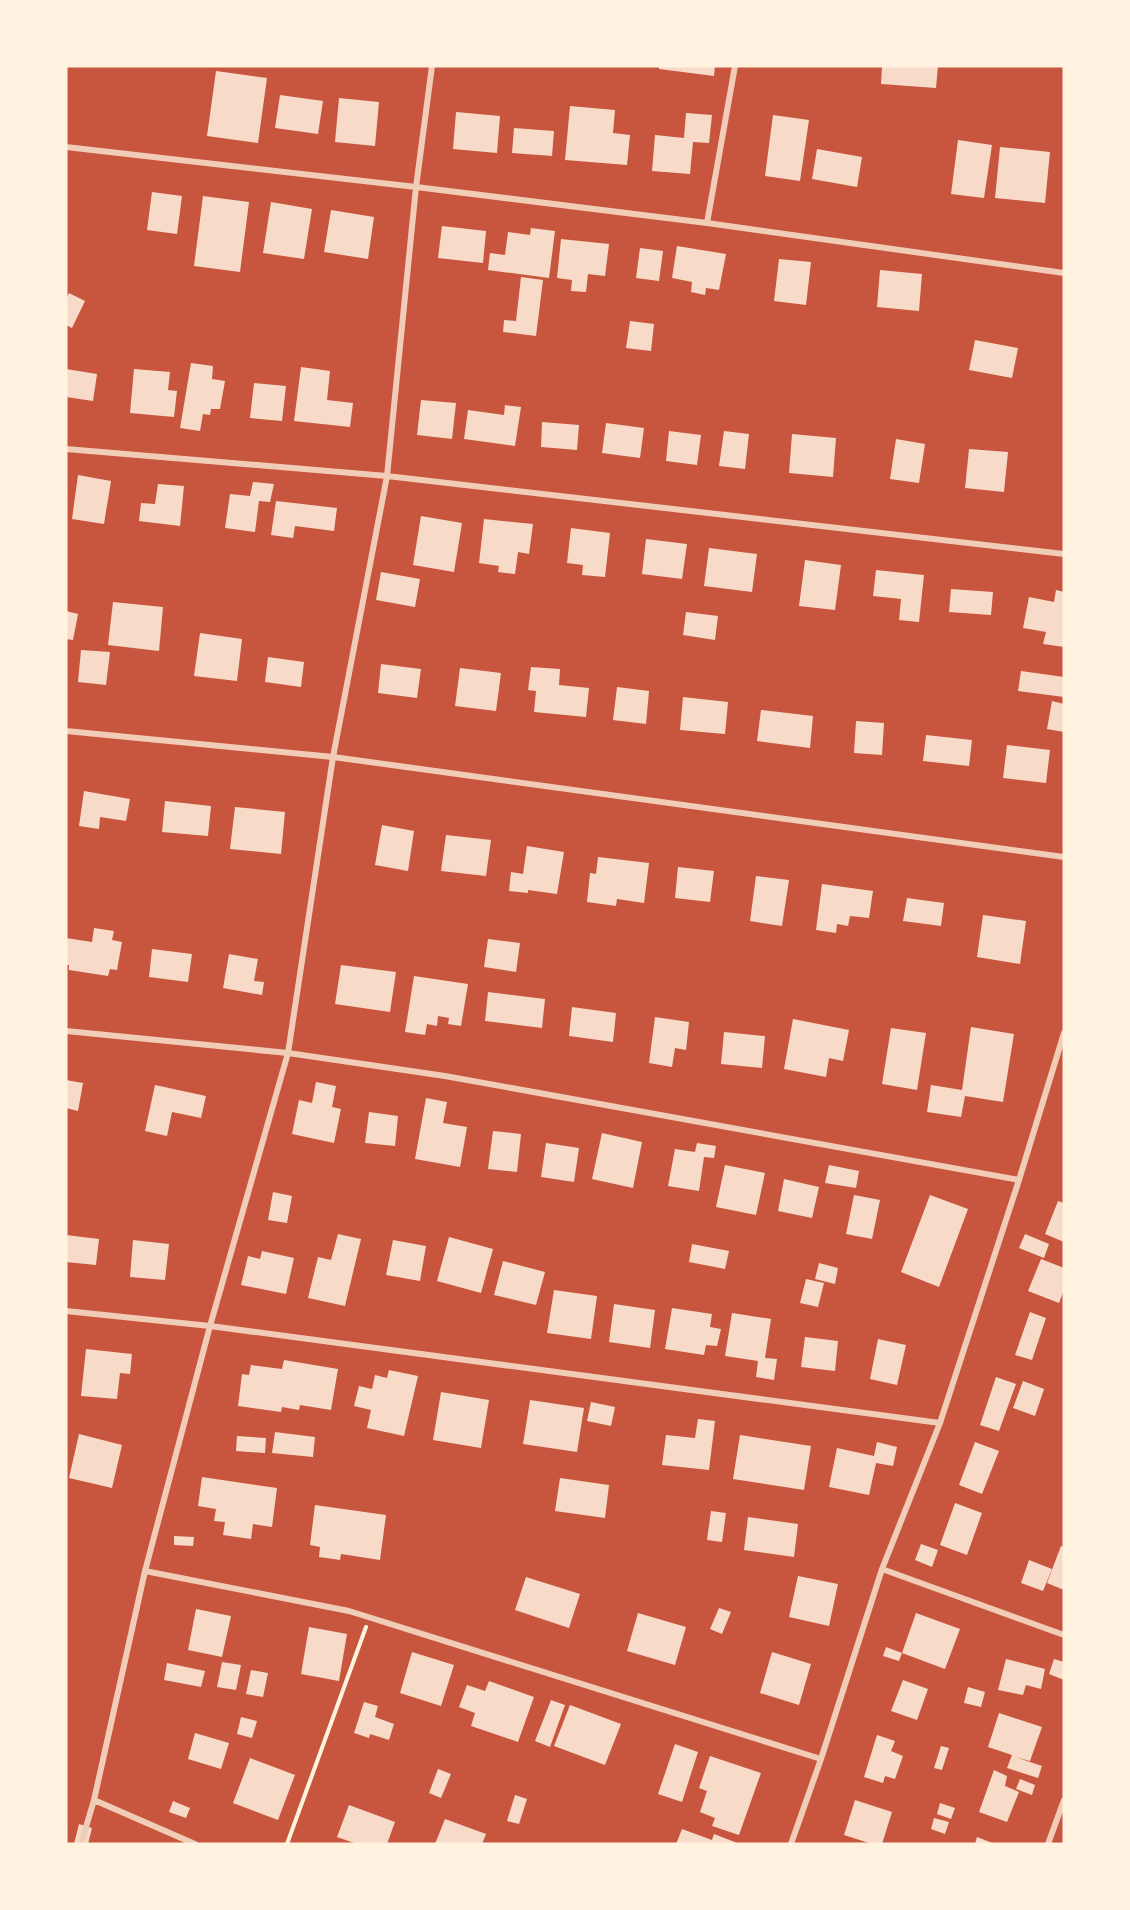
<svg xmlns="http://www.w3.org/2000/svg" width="1130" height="1910" viewBox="0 0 1130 1910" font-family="'DejaVu Sans',sans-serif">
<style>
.building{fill:#f7dbc8}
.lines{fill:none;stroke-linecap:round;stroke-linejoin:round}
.path{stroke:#fff3e0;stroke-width:4}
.minor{stroke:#f1ccb7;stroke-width:6}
</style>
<rect width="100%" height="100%" fill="#c8553d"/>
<path class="building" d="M659,66H715L714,76L659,69Z
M882,66H938L936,88L881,84Z
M216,71L267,78L258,143L207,136Z
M280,95L323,101L318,134L275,128Z
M339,98L379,102L375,146L335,142Z
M570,106L615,110L613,133L630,135L627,165L565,160Z
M456,112L500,116L497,153L453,149Z
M686,113L712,115L709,143L693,142L690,174L652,171L655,135L684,138Z
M773,115L809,120L800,181L765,176Z
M514,128L554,131L552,156L512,153Z
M958,140L992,145L984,198L951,194Z
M1000,147L1050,152L1045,203L995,198Z
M817,149L862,157L857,187L812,179Z
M152,192L182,196L177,234L147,230Z
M203,196L249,202L240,272L194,266Z
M271,202L312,209L304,259L263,253Z
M331,210L374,217L368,259L324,252Z
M442,226L486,231L483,263L438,258Z
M531,228L555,231L549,278L488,270L490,253L505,255L508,232L530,235Z
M561,239L609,244L605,276L588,274L586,292L571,291L572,280L557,278Z
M677,246L726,254L719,290L706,288L705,295L691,292L692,282L672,278Z
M640,248L663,251L659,281L636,278Z
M779,259L811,262L806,305L774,301Z
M880,270L922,274L919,311L877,307Z
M521,277L543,280L536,336L503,332L504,320L516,321Z
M69,293L85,301L72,328L66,325V299Z
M630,321L654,324L651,351L626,348Z
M975,340L1018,348L1012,378L969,370Z
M191,363L213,366L212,379L225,381L220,409H211L210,415L203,414L200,431L180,428Z
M301,367L330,371L327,400L353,403L350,427L294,421Z
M66,369L97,374L93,401L66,397Z
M134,369L170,372L168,390L177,391L174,417L130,413Z
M254,383L286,386L282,421L250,418Z
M421,400L456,403L452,439L417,435Z
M505,405L521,407L515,446L464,439L468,410L504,415Z
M542,422L579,425L577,450L541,447Z
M606,423L644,428L640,458L602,453Z
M669,431L701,435L697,465L666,461Z
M724,431L749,434L745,469L719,466Z
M792,434L836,438L833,477L789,473Z
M896,439L925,444L919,483L890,479Z
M969,449L1008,452L1004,492L965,488Z
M78,475L111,481L104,524L72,519Z
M253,482L274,484L270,502L259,501L255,532L225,528L230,494L250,496Z
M158,484L184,486L180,526L139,521L141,503L155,504Z
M276,501L337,508L334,531L295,526L293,538L271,535Z
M421,516L462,523L454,572L413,565Z
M484,519L533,524L529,554L518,552L515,574L498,572L499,566L479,563Z
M571,528L610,533L605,577L582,575L583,565L567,563Z
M646,539L687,544L682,579L642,574Z
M709,548L757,554L752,592L704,586Z
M805,560L841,565L835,610L799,606Z
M876,570L924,575L919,622L899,620L901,599L873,596Z
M381,572L420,579L415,607L376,600Z
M951,589L993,592L991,615L949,612Z
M1056,590L1064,592V647L1043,644L1046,632L1023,628L1029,597L1054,602Z
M113,602L163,607L159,651L108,645Z
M66,611L78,614L73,640L66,639Z
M686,612L718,616L715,640L683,635Z
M200,633L242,639L237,681L194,676Z
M81,650L110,652L106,685L78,682Z
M268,657L304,662L301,687L265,682Z
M381,664L421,669L417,698L378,693Z
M531,667L560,669L559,685L589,688L586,717L534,712L536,691L528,690Z
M460,668L501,673L496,711L455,706Z
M1021,671L1064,677V697L1018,691Z
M617,687L649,691L646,724L613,720Z
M683,697L728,702L725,734L680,730Z
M1052,701L1064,704V732L1047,729Z
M761,710L813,716L810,748L757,741Z
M856,721L884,723L882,755L854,753Z
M926,735L972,740L969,766L923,761Z
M1007,745L1050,750L1046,783L1003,778Z
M84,791L130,799L126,821L100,817L99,829L79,826Z
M165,801L211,806L208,836L162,832Z
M235,807L285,812L281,854L230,849Z
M382,825L414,831L408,871L375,865Z
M446,835L491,840L486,876L441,871Z
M527,846L564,852L557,894L528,890V893L509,891L511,872L523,874Z
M598,857L649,863L644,903L617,899L616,906L587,902L590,873L596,874Z
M678,867L714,871L710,902L675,898Z
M756,876L789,880L782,926L750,921Z
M822,884L873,891L869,918L850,916L848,926L837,924L836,933L816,930Z
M907,898L944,903L941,926L903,921Z
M983,915L1026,921L1020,964L977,957Z
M94,928L114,931L112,940L122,942L117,970L110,969L108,976L69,970V965H66V938L92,942Z
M488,939L520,943L516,972L484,967Z
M152,949L192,954L188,982L149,977Z
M229,954L258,959L254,981L264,982L262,995L223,988Z
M341,965L396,972L390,1012L335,1004Z
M414,976L468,984L461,1026L448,1024L449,1018L438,1016L437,1026L427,1024L425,1035L405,1032Z
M488,992L545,999L542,1028L485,1021Z
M572,1007L616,1013L613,1042L569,1036Z
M655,1017L689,1022L686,1050L675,1048L672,1067L649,1063Z
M793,1019L849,1030L843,1061L829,1058L826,1077L784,1069Z
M971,1027L1014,1034L1003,1102L965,1096L961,1117L927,1112L931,1085L962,1090Z
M891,1028L926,1033L917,1090L882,1084Z
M724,1032L765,1036L762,1068L721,1064Z
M66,1080L83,1083L78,1111L66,1108Z
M316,1082L336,1086L332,1107L341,1109L334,1143L292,1134L299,1100L312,1103Z
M155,1085L206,1096L201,1118L172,1112L167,1136L145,1131Z
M426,1098L447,1102L443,1123L467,1127L460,1167L415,1159Z
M369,1112L398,1116L395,1146L365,1143Z
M493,1131L521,1134L517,1172L488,1169Z
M602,1133L642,1142L633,1188L592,1179Z
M546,1143L579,1148L574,1182L541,1177Z
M697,1143L716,1146L714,1158L704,1157L699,1191L668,1186L675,1149L695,1152Z
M725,1165L765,1173L756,1215L716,1207Z
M829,1165L859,1171L856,1188L825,1183Z
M784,1179L819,1187L812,1218L778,1211Z
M273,1192L292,1196L287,1223L268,1220Z
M854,1195L880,1200L872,1239L846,1234Z
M930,1195L968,1209L939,1287L901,1272Z
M1058,1201L1064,1203V1242L1045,1234Z
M338,1234L361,1239L345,1306L308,1298L318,1257L331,1260Z
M1025,1234L1049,1244L1044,1258L1019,1248Z
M66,1235L99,1239L96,1265L66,1262Z
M449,1237L493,1249L481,1293L437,1281Z
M133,1240L169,1244L165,1280L130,1277Z
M393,1240L426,1246L420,1281L386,1275Z
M692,1244L729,1251L725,1269L689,1262Z
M262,1251L294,1258L286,1294L241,1285L248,1256L260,1259Z
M1041,1259L1064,1268V1290L1059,1303L1028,1291Z
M503,1261L545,1272L536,1305L494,1295Z
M819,1263L838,1268L835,1284L815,1279Z
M806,1279L824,1283L818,1307L800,1303Z
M554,1290L597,1296L591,1339L547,1333Z
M614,1304L655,1310L650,1348L609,1342Z
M672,1308L712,1314L710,1327L721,1329L717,1346L706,1345L704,1355L665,1349Z
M1030,1312L1046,1318L1032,1360L1015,1355Z
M732,1313L771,1319L765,1358L777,1359L774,1380L756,1377L758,1361L725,1356Z
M805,1337L838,1341L835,1371L801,1367Z
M878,1339L906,1345L897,1385L870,1379Z
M86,1349L132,1354L130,1374L120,1373L117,1399L81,1396Z
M284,1360L338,1369L331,1410L300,1405L299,1410L282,1407L281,1412L238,1406L242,1374L249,1375L251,1365L282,1369Z
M389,1370L418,1376L404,1436L367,1428L371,1410L354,1406L359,1386L372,1389L375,1375L387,1378Z
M996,1377L1016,1384L999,1431L980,1425Z
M1023,1381L1044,1389L1035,1416L1013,1408Z
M441,1392L489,1400L481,1448L433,1440Z
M530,1400L584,1408L577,1452L523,1444Z
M591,1402L615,1407L611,1426L587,1421Z
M698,1419L715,1421L709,1470L662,1465L666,1435L695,1438Z
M275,1432L315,1437L313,1457L272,1453Z
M79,1434L122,1445L112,1488L69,1478Z
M740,1435L811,1446L804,1490L733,1479Z
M237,1436L266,1438L265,1453L236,1451Z
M877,1442L897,1447L893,1466L876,1463L869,1495L829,1487L837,1448L874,1456Z
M975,1442L999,1451L982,1494L959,1485Z
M202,1477L277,1488L272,1527L253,1524L251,1539L223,1535L225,1522L214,1521L216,1509L198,1506Z
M560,1478L609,1485L605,1518L555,1511Z
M955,1503L982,1513L967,1555L940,1545Z
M315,1505L386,1515L380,1560L341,1554L340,1560L319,1557L320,1547L310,1545Z
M711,1511L726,1513L722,1542L707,1540Z
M748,1517L798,1524L794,1557L744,1550Z
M174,1536L194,1537L193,1546L174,1545Z
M921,1544L938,1550L932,1567L915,1560Z
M1061,1546L1064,1547V1590L1047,1583Z
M1029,1560L1052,1569L1043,1591L1021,1583Z
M798,1576L838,1584L829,1626L789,1617Z
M526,1577L580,1594L569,1628L515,1610Z
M719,1608L731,1612L722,1634L710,1629Z
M196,1609L231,1616L222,1657L188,1650Z
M638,1613L686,1627L675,1665L627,1651Z
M916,1613L960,1629L945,1669L902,1653Z
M309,1627L347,1634L339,1681L301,1674Z
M886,1647L902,1653L899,1661L883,1656Z
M412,1652L454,1665L441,1706L400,1693Z
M772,1652L811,1664L799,1705L760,1693Z
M1006,1659L1045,1669L1041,1689L1026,1685L1023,1695L998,1690Z
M1054,1659L1064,1662V1680L1049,1674Z
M222,1662L241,1665L236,1690L217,1687Z
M167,1663L205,1671L201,1687L164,1680Z
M251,1670L268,1673L263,1697L246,1694Z
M903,1680L928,1689L917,1720L891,1711Z
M489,1681L534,1697L518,1742L471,1726L475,1713L459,1707L467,1685L485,1691Z
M968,1687L985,1692L981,1707L964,1703Z
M551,1700L565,1705L550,1747L535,1741Z
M364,1702L378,1706L375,1717L394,1724L389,1740L370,1734L369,1738L354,1733Z
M570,1705L621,1724L605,1765L554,1746Z
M999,1713L1042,1727L1030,1761L1015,1757L1042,1766L1038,1778L1007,1768L1012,1755L988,1747Z
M241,1717L257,1721L252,1738L237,1734Z
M195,1733L229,1743L221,1769L188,1759Z
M877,1735L895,1741L891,1751L903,1756L895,1779L885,1776L883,1783L864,1777Z
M675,1744L698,1752L682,1802L658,1794Z
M941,1746L949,1748L942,1770L934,1768Z
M710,1756L761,1773L739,1835L712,1826L715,1818L700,1812L707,1791L699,1788Z
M250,1758L295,1775L278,1820L233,1803Z
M438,1769L451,1774L441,1798L429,1793Z
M994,1770L1007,1776L1005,1786L1019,1792L1007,1822L979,1812Z
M1020,1779L1035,1785L1032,1795L1016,1789Z
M515,1795L527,1799L519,1824L507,1821Z
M855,1800L892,1812L882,1844H872L844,1835Z
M173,1801L190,1808L186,1818L169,1812Z
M940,1803L955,1808L951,1819L937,1814Z
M349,1805L395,1822L387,1844H357L337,1837Z
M934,1818L949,1822L945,1834L931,1829Z
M445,1819L486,1834L482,1844H435Z
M79,1824L92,1828L88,1844H74Z
M682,1829L712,1840L714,1834L740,1844H676Z
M977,1837L995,1844H975Z"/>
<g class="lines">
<path class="path" d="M287,1844L366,1627"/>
<path class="minor" d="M66,147L416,187L707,223L1064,273
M707,223L735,66
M66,449L387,476L1064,554
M66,731L333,757L1064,857
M66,1031L288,1053L445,1076L1019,1180
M66,1311L210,1326L940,1423
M882,1569L1064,1635
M145,1571L349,1611L821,1759
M94,1800L195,1844
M81,1844L94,1800L145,1571L210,1326L288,1053L333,757L387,476L416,187L432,66
M791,1844L821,1759L882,1569L940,1423L1019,1180L1064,1033
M1048,1844L1064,1800"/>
</g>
<rect width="1130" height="1910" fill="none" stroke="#fff3e0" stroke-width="135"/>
</svg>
